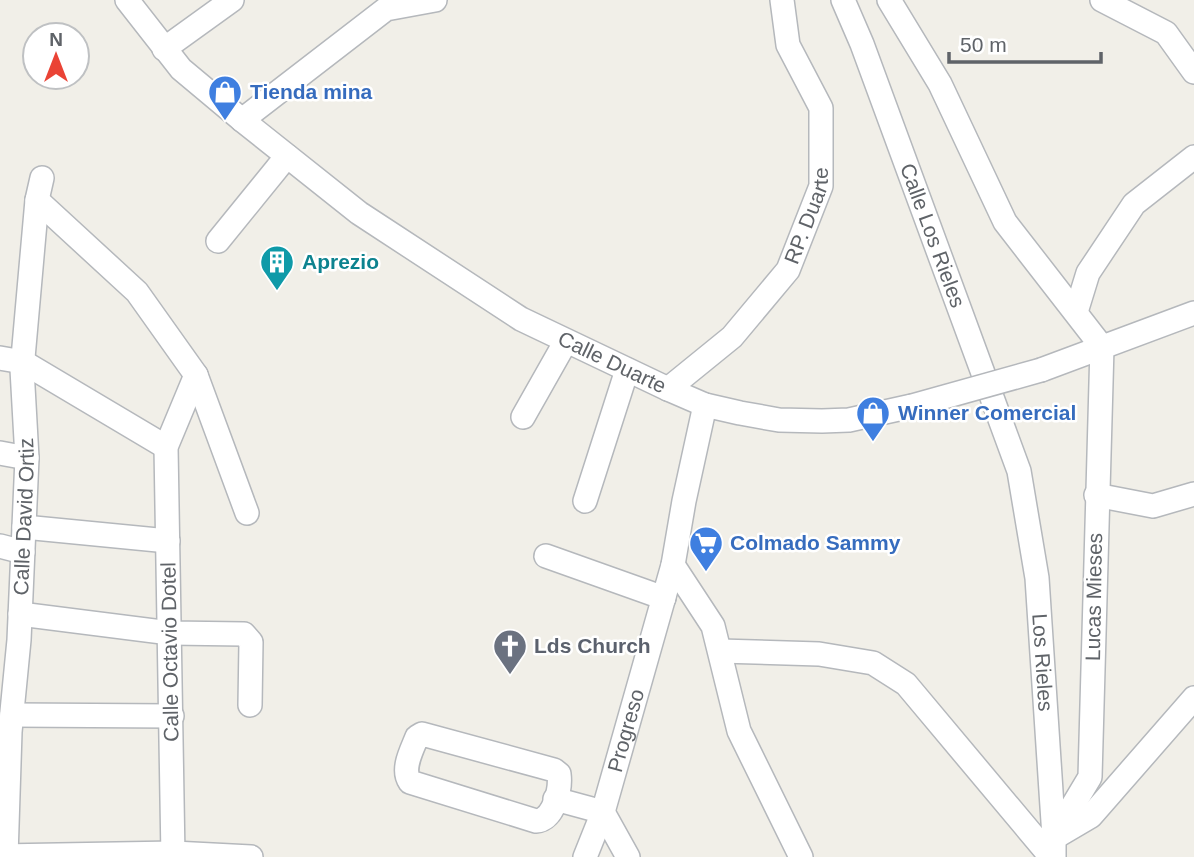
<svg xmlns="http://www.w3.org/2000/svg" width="1194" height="857" viewBox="0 0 1194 857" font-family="Arial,sans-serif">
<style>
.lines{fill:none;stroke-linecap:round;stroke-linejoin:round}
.minor-casing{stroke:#b5b8bc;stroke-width:26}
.minor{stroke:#fff;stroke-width:23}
.minor-bridge-casing{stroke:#b5b8bc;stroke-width:26;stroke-linecap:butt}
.minor-bridge{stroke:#fff;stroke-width:23}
.labels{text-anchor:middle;stroke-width:5;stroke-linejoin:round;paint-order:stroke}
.shop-label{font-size:21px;font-weight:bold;fill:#366cbe;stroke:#fff;text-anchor:start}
.street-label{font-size:21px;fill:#5f6368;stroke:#fff}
.culture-label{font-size:21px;font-weight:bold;fill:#0d838f;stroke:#fff;text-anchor:start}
.worship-label{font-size:21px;font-weight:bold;fill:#5b616d;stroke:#fff;text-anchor:start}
</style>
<rect width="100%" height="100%" fill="#f1efe8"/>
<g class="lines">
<g class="minor-casing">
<g id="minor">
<path id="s1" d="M127,0L181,69L242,120L359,213L521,319L668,389L705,405L740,413L779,420L822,421L849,420L912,406"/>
<path id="s2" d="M843,0L862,44L1019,471L1037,578L1054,837V857"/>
<path d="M889,0L940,84L1005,222L1102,347L1090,777L1054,837"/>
<path d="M1102,0L1166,33L1194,72"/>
<path d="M164,49L232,0"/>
<path d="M242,120L386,9L435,0"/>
<path d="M37,200L137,292L196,375L247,513"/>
<path d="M218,241L287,156"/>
<path d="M1076,312L1088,273L1134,204L1194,157"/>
<path d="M0,358L23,362L166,447"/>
<path d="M1041,370L1194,313"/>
<path id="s3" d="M668,389L732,337L788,270L821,186V108L788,45L782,0"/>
<path d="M523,417L566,341"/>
<path d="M0,453L27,458"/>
<path d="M1096,495L1153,506L1194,494"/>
<path d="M585,501L627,370"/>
<path d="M24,527L168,541"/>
<path d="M0,546L23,552"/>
<path d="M546,556L664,598"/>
<path d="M673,565L713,626L739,731L801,857"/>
<path d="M20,614L170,633L244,634L251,642L250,705"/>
<path d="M720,651L819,654L873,663L906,684L1051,857"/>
<path d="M12,715L172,716"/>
<path d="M422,734L554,770L559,774C561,789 554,820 536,821L410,782C401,769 412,750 417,737Z"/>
<path d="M555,799L603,812L628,857"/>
<path d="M1057,836L1091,816L1194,698"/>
<path d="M0,856L174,853L251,857"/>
<path id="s4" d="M6,857L10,732L19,640L27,458L22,369L37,200L42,178"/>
<path d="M173,857L166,447L196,375"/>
<path id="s5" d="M585,857L603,812L673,565L684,501L705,405"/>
</g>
</g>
<use href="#minor" class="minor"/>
<g class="minor-bridge-casing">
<path id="minor-bridge" d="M912,406L1041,370"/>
</g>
<use href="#minor-bridge" class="minor-bridge"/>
</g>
<defs>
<g id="shop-pin" transform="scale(1.75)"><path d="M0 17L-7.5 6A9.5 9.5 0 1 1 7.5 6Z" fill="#3f7fe0" stroke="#fff"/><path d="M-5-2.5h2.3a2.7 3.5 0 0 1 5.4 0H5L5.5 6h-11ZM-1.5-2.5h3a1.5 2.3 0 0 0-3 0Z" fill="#fff"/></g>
<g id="building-pin" transform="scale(1.75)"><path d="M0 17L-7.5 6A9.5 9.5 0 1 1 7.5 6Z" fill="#0f9aa8" stroke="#fff"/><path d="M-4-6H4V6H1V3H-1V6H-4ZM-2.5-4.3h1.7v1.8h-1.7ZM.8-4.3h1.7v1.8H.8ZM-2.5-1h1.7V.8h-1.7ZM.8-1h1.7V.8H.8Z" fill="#fff"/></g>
<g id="supermarket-pin" transform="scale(1.75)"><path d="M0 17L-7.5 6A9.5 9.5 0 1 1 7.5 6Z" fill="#3f7fe0" stroke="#fff"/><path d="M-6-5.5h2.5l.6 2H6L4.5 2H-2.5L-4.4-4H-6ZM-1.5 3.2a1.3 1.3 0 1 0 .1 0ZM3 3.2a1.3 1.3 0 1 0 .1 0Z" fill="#fff"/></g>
<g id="church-pin" transform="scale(1.75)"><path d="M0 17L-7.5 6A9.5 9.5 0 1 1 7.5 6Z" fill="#6b7280" stroke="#fff"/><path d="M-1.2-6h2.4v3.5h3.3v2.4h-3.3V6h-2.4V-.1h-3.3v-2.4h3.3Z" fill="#fff"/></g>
</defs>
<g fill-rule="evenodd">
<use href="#shop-pin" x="225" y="92"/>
<use href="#building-pin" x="277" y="262"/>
<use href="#shop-pin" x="873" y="413"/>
<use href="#supermarket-pin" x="706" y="543"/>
<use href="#church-pin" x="510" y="646"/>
</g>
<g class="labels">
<g class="shop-label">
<text x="250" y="99">Tienda mina</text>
<text x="898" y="420">Winner Comercial</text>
<text x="730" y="550">Colmado Sammy</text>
</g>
<g class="street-label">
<text dy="7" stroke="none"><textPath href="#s3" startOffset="228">RP. Duarte</textPath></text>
<text dy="7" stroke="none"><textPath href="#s2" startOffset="252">Calle Los Rieles</textPath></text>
<text dy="7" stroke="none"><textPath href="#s1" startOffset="611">Calle Duarte</textPath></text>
<text dy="7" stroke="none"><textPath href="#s4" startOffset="341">Calle David Ortiz</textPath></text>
<text transform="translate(1094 597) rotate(-89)" y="7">Lucas Mieses</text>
<text transform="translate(170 652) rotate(-91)" y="7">Calle Octavio Dotel</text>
<text dy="7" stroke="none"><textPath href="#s2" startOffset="696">Los Rieles</textPath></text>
<text dy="7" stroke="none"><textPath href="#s5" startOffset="133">Progreso</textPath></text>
</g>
<g class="culture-label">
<text x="302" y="269">Aprezio</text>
</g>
<g class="worship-label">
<text x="534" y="653">Lds Church</text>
</g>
</g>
<g transform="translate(56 56)"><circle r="33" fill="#ffffff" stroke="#bfc1c3" stroke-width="2"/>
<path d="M0-5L12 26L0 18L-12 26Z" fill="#ea4335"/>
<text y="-10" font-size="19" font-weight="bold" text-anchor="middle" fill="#5f6368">N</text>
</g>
<path d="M949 52v10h152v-10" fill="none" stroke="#5f6368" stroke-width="3.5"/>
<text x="960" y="52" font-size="21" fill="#5f6368" stroke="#ffffff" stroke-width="5" paint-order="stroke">50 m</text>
</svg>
